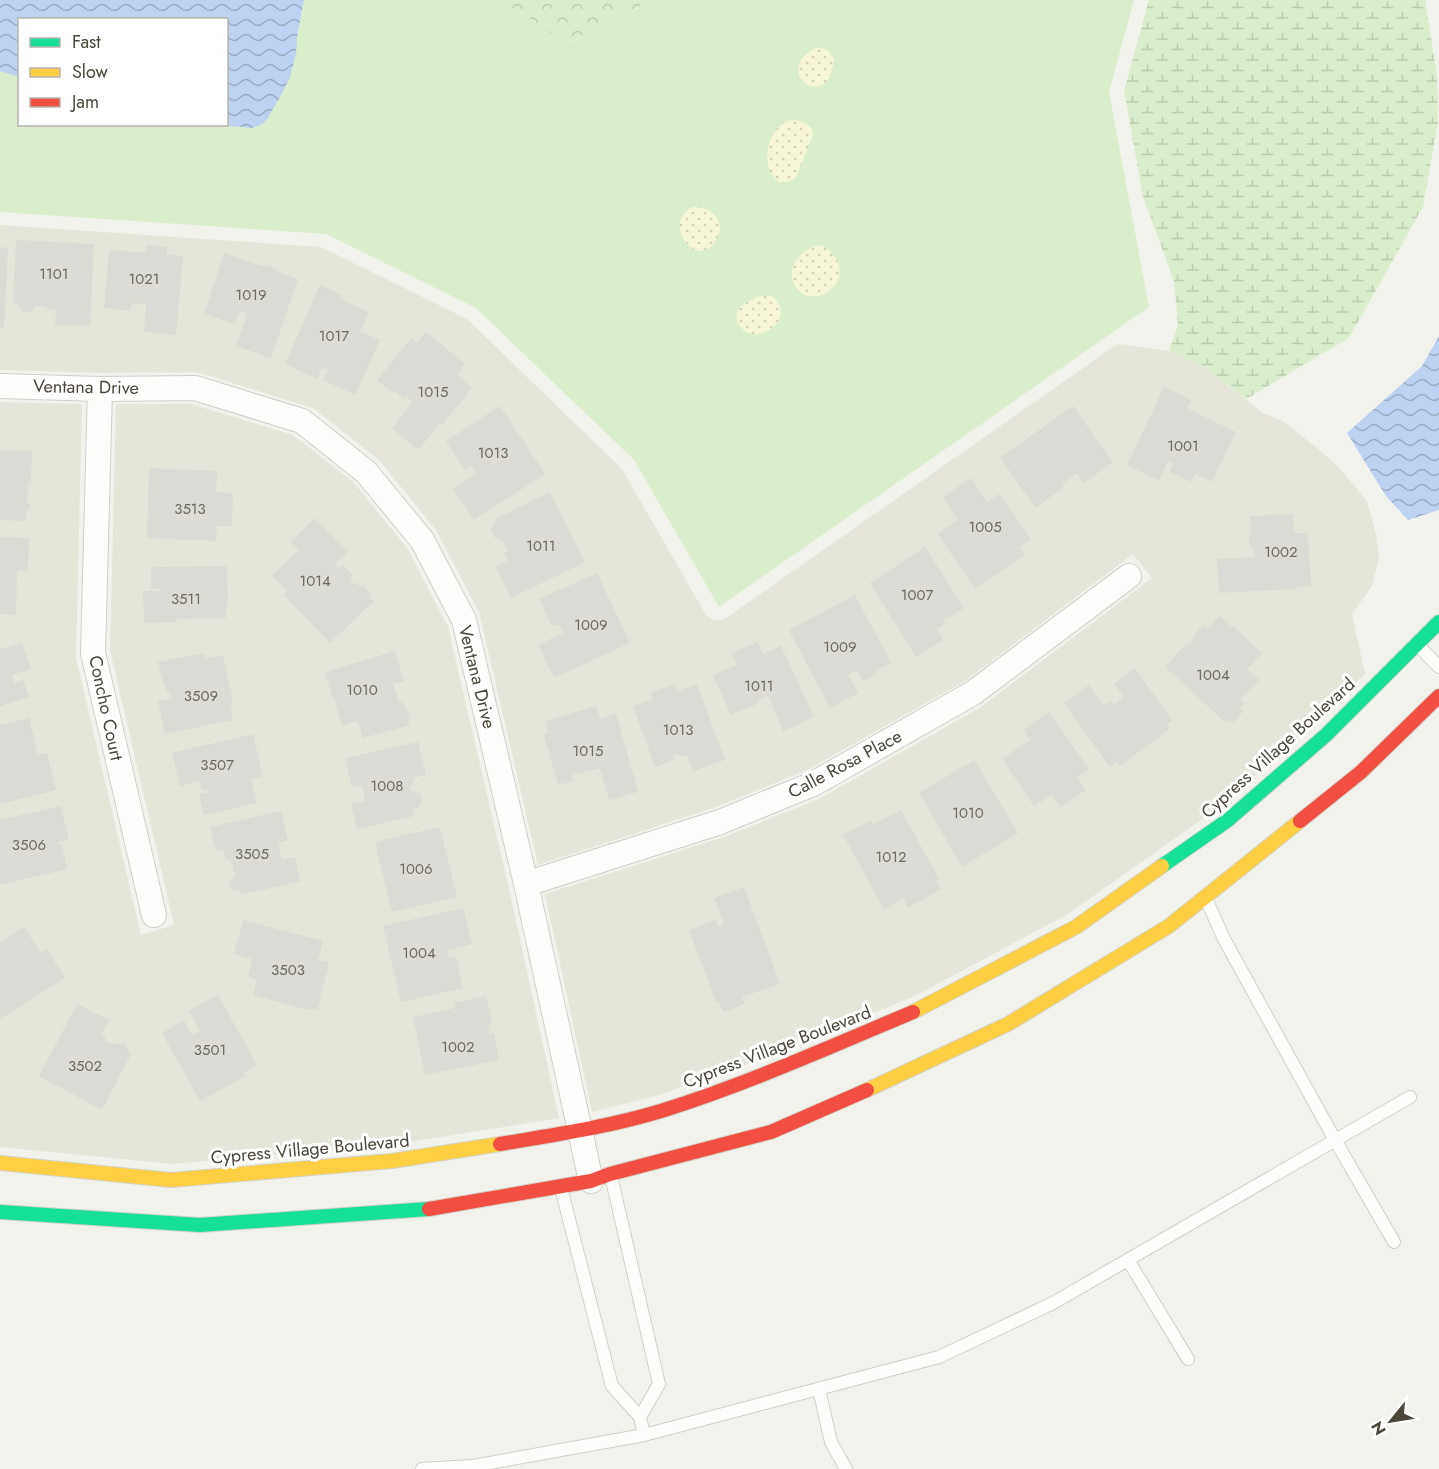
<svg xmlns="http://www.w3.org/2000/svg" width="1439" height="1469" viewBox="0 0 1439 1469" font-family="Jost,sans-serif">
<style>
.residential{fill:#e6e5da}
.green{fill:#daeecd;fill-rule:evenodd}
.forest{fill:url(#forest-crowns)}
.wetland{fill:url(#wetland-marsh)}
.sand{fill:url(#sand-dots)}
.water{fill:url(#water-waves)}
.building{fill:#dcdbd5}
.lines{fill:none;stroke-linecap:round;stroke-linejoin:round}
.lane-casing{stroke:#d0d0ca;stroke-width:14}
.street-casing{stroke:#d0d0ca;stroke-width:26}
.fast-casing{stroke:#d3d2c5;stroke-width:16}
.slow-casing{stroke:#d3d2c5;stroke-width:16}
.jam-casing{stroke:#d3d2c5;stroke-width:16}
.lane{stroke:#fdfdfc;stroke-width:12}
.street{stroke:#fdfdfc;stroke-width:24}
.fast{stroke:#16e098;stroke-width:14}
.slow{stroke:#ffcf43;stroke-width:14}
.jam{stroke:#f24e42;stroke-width:14}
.labels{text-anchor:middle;stroke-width:6;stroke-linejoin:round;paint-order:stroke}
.number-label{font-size:15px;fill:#6f6c60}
.street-label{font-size:18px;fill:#4a4638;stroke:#fff}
</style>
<defs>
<pattern id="forest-crowns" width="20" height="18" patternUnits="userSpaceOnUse" patternTransform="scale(1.5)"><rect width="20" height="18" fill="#daeecd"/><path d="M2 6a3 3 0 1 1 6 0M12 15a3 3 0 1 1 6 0" fill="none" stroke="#bdcdb1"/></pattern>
<pattern id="wetland-marsh" width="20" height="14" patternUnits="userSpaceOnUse" patternTransform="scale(1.5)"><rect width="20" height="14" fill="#daeecd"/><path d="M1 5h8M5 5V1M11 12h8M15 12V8" fill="none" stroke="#bdcdb1"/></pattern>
<pattern id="sand-dots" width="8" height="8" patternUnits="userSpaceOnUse" patternTransform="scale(1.5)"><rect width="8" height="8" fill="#f6f5d8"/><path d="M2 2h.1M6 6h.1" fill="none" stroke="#d4d3ba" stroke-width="1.8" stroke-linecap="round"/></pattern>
<pattern id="water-waves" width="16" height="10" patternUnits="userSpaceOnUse" patternTransform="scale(1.5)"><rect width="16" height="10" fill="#bdd2f0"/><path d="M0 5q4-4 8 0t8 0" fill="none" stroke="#9cacc3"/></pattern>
</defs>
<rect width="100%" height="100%" fill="#f2f2ed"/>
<path class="residential" d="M0,225L321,247L467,319L622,469L706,615L713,620H723L726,618L1116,345L1119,344L1169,351L1201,365L1263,413L1283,421L1322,452L1342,471L1367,501L1376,534L1379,557L1372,586L1352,614L1365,674L1314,724L1218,808L1068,914L915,996L762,1059L656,1096L592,1112L545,894L724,837L819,799L981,707L1152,578L1133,554L965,681L807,770L716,807L538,865L479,612L436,530L380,461L313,408L197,372L101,373L0,370Z
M0,402L82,404L76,658L141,935L174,925L110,650L116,404H191L293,435L354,483L408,549L448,627L509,889L559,1118L391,1145L172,1164L0,1147Z"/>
<path class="green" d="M0,0H500L569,44L644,4V0H1134L1109,92L1149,307L719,607L634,460L476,308L326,234L0,212ZM20,20H226V124H20Z"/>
<path class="forest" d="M500,0H644V4L568,44Z"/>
<path class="wetland" d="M1149,0H1425L1437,74L1438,122L1423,207L1349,338L1246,399L1201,365L1169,351L1178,325L1174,281L1143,197L1124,91Z"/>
<path class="sand" d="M816,48C826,47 830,52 834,60C827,117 770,69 816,48Z
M796,120C805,123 813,125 813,135L796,177L791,181L781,183C777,181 773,178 771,173C761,155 772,119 796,120Z
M693,207C709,206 726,219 718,236C700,277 659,222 693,207Z
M819,245C836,250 847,271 834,286C825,297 808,301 798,290C782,272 800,249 819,245Z
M761,296C764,296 767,295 770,296C775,297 777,301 779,305C788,323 760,342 745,331C725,315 744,301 761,296Z"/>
<path class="water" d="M0,0H304L297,37L296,54L290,77L279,99L267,119L262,124L252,128L217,125L226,124V20H20L19,77L0,71Z
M1439,336V510L1408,520L1386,496L1347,433L1422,366Z"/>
<path class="building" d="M16,240L94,244L90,326L55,325L56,310L47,309V307L36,306L30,312L22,311L18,304L13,303Z
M147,245L167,247V254L183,256L176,335L144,332L146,304L132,303L131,311L104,308L109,250L146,253Z
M0,247L8,248L4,329H0Z
M224,253L262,266L267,265L276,269L279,272L298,279L271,358L236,346L247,314L240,311L235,324L204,314Z
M320,285L341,295L340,299L369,312L360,331L380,340L355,395L323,380L328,370L322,367L317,379L285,364Z
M426,332L465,364L457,375L472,388L442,425L440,423L418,450L392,428L413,402L406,396L404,398L395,391L393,393L377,380L411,338L417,343Z
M1164,387L1191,400L1187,408L1236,432L1212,482L1195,474L1191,482L1170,472L1173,464L1168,461L1159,481L1127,465Z
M500,406L545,474L474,520L453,489L476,473L471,465L465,470L446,441Z
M1073,406L1113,462L1084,483L1077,473L1062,484L1064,487L1036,508L1000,458Z
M0,450L32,451L31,482H28L27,504H30L29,510H26V521L0,520Z
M149,468L217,471L216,492L233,493L232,526H217L216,541L147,538Z
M971,478L987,502L999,494L1031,539L1019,547L1025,555L975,589L938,534L958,520L943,497Z
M550,492L585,562L511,598L496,567L508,561L504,553L508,551L503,541L495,538L491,530L493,524L495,523L494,520Z
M1293,514L1294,533H1308L1311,586L1296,587V589L1219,593L1217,559L1254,557L1253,547L1250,548L1249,535H1251L1250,516Z
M315,518L348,552L335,564L339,568L342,565L353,575L349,579L355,584L357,583L360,587L363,585L371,594L369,596L374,601L330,643L284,595L287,591L272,575L299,550L291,542Z
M0,537L29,538L28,571H17L16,615L0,614Z
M925,547L964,608L948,618L947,616L943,620L945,624L937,629L943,640L916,657L870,583Z
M227,566L228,606H226V618L177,619V622L144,623L143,591H160V589H151V567Z
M597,573L630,643L554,678L538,645L563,633L559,624L552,626L539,599Z
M855,595L891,663L876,671L877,674L863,681L857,670L848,675L858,693L830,708L789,630Z
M1219,616L1232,627L1233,626L1262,653L1247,669L1259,680L1240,699L1245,703L1240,708L1243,711L1233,723L1229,720L1226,723L1165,667L1186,644L1188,646L1193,641L1191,639L1203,625L1207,629Z
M758,642L763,654L781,646L814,717L783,731L768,696L758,700L759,703L731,715L713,675L737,665L732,653Z
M22,643L31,669L12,675L14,683L23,680L29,697L0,706V649Z
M395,651L404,681L393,684L399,703L403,702L405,708H407L410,718L408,719L410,725L363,738L358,721L342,725L334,697H332L325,672Z
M204,653L205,658L223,655L233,704L230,705L233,720L165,734L158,701L171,698L170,693H167L166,686H164L158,662Z
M1135,668L1172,720L1167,724L1170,729L1120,766L1117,762L1110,767L1064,703L1089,685L1104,706L1111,701L1114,705L1124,698L1114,684Z
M675,684L677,691L697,684L725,760L693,771L687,755L680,757L678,754L673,756L675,760L655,767L633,706L653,699L650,693Z
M596,706L600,719L616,714L638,792L609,800L600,768L572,775L573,781L558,785L544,735L548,733L545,721Z
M1049,712L1089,769L1077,777L1086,790L1061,807L1052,795L1034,806L1002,759L1030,740L1024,730Z
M29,718L38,755L47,753L56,790L0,804V725Z
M253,734L263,776L251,779L257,803L204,815L199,794L209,792V789L202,790L200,781L180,786L172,753Z
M418,742L426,775L413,778L414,785L410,786L411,792L420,794L422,802L418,808L413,809L414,816L357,829L351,804L365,801L362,785L352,787L345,758Z
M974,760L1018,833L962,867L919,793Z
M61,806L69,840L57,842L59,845H62L67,869L0,885V820Z
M901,810L939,879L936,880L941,889L908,908L903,898L884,909L843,835L871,820L874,824Z
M281,811L288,840L278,843L282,859L295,857L300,881L241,895L240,890L235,891L230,888L229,883L232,878L235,877L231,859L226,860L223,849L216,851L210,827Z
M440,827L457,897L392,912L375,842Z
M744,887L780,984L742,997L745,1004L723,1012L719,1001L716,1002L689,930L716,920L718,926L724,923L714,898Z
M463,908L472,944L447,950L449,958L456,957L463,988L401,1002L383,926Z
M243,920L323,941L318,960L329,962L317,1010L309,1008L308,1010L253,995L257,980L248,977L252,959L234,954Z
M24,927L41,953L47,949L65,978L0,1019V942Z
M218,995L257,1065L243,1073L245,1076L200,1101L162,1033L184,1020L192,1035L200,1031L189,1011Z
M486,996L492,1024H488L490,1034L494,1033L499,1060L425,1075L413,1017L455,1008L454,1003Z
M77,1004L109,1020L101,1035L106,1038L104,1041L112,1044L120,1043L124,1044L130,1052V1056L102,1110L39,1076Z"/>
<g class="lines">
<g class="lane-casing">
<path id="lane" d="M1418,645L1439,667
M1206,899L1224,939L1335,1140L1394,1242
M561,1188L612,1386L640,1417L659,1384L611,1176
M1128,1260L1188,1359
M819,1389L831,1442L846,1469
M644,1435L939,1357L1053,1303L1410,1097
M422,1469L473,1466
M474,1469L473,1466L644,1435L640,1417"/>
</g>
<g class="street-casing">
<path id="street" d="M0,386L100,389L195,388L302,421L366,472L422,540L464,620L526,884L591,1181
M100,389L93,653L154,915
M526,884L720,822L813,784L973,693L1129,576"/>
</g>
<g class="fast-casing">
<path id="fast" d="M1162,866L1228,820L1326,735L1439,622
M0,1212L200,1225L429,1209"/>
</g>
<g class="slow-casing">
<path id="slow" d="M913,1012L1076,927L1162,866
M867,1090L1008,1024L1169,926L1300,821
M0,1163L171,1180L392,1161L500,1144"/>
</g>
<g class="jam-casing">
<path id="jam" d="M1300,821L1361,772L1439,696
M500,1144C554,1135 608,1127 661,1111C747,1084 830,1047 913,1012
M429,1209L591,1181L610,1174L771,1132L867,1090"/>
</g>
<use href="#lane" class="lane"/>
<use href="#street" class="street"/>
<use href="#fast" class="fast"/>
<use href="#slow" class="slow"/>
<use href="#jam" class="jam"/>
</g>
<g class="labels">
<g class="number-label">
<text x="54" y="279">1101</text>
<text x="144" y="284">1021</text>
<text x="251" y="300">1019</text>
<text x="334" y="341">1017</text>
<text x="433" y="397">1015</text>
<text x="1183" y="451">1001</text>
<text x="493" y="458">1013</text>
<text x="190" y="514">3513</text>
<text x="985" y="532">1005</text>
<text x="541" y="551">1011</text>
<text x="1281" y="557">1002</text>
<text x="315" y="586">1014</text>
<text x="917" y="600">1007</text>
<text x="186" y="604">3511</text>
<text x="591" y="630">1009</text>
<text x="840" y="652">1009</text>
<text x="1213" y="680">1004</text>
<text x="759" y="691">1011</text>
<text x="362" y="695">1010</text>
<text x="201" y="701">3509</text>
<text x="678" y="735">1013</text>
<text x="588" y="756">1015</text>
<text x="217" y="770">3507</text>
<text x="387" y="791">1008</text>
<text x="968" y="818">1010</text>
<text x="29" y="850">3506</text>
<text x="252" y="859">3505</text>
<text x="891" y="862">1012</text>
<text x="416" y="874">1006</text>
<text x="419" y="958">1004</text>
<text x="288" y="975">3503</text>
<text x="458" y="1052">1002</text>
<text x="210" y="1055">3501</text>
<text x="85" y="1071">3502</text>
</g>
<g class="street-label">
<text transform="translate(86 387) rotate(1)" y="6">Ventana Drive</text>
<text transform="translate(477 677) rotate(76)" y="6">Ventana Drive</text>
<text transform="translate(106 708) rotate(78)" y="6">Concho Court</text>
<text transform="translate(1278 748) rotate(-42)" y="6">Cypress Village Boulevard</text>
<text transform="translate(845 764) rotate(-28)" y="6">Calle Rosa Place</text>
<text transform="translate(777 1047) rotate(-21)" y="6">Cypress Village Boulevard</text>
<text transform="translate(310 1149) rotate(-5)" y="6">Cypress Village Boulevard</text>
</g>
</g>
<rect x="18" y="18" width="210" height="108" fill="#ffffff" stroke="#b7b5af" stroke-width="1.5"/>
<rect x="30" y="38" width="30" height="9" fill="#16e098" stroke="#b7b5af" stroke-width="1.5"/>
<text x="72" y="48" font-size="18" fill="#4a4638">Fast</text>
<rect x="30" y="68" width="30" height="9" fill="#ffcf43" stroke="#b7b5af" stroke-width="1.5"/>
<text x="72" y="78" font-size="18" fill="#4a4638">Slow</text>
<rect x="30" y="98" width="30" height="9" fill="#f24e42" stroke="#b7b5af" stroke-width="1.5"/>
<text x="72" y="108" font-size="18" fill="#4a4638">Jam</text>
<g transform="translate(1391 1421) rotate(240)" stroke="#ffffff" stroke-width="4.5" paint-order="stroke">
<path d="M0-4.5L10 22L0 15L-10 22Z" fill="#4a4638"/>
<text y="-9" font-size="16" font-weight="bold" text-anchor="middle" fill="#4a4638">N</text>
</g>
</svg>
